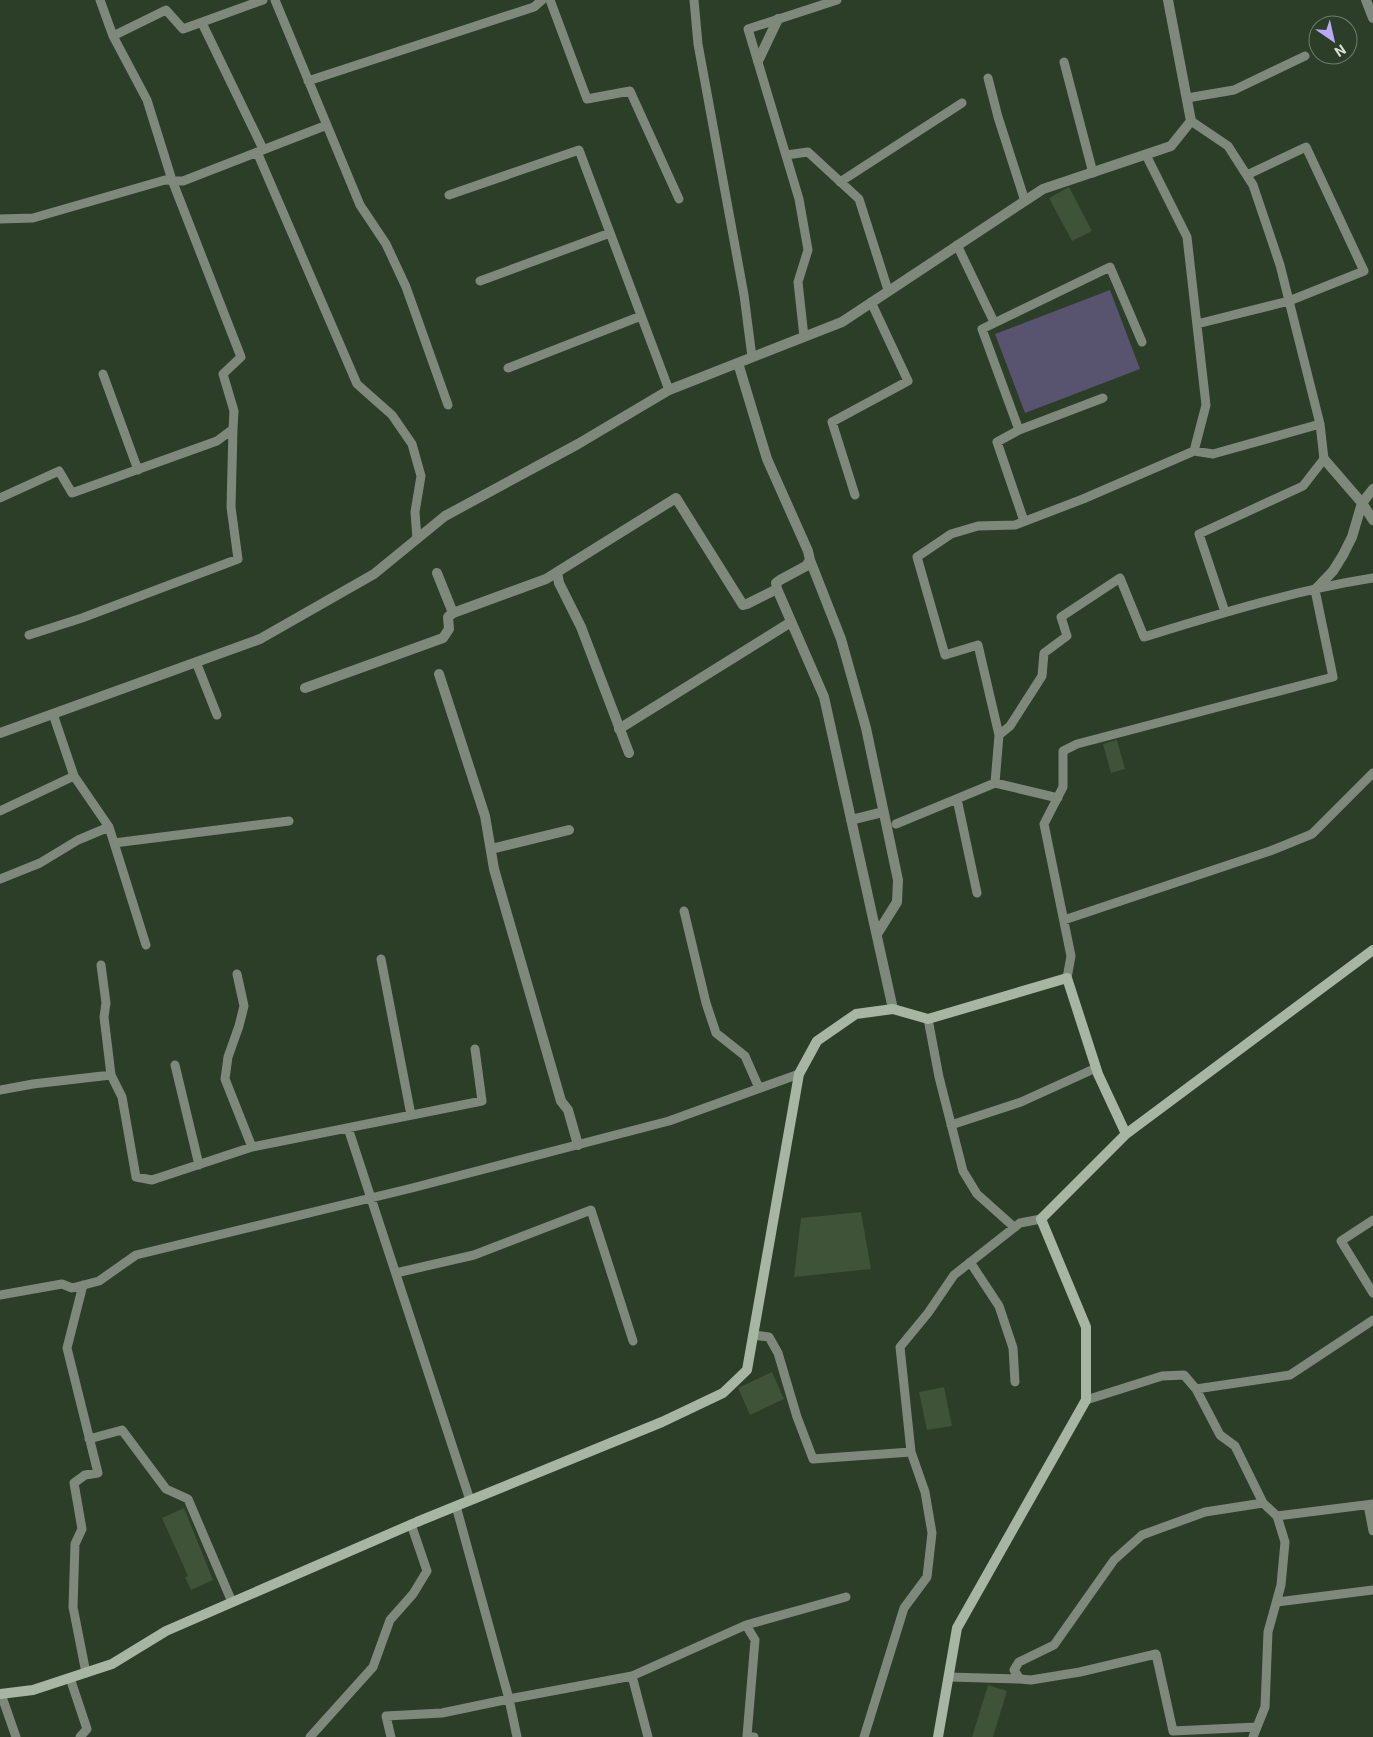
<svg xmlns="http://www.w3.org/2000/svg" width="1373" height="1737" viewBox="0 0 1373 1737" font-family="Roboto,sans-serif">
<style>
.green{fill:#58536f}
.building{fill:#3e5338}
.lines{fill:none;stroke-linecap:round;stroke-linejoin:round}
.lane{stroke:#7e897c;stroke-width:9}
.street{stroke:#7e897c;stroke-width:10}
.secondary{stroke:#a6b6a2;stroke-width:10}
</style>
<rect width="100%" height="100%" fill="#2c3d28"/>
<path class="green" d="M1110,290L1140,369L1025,413L995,334Z"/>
<path class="building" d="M1069,187L1092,231L1072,241L1049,198Z
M1117,740L1125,769L1111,773L1103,744Z
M861,1212L871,1269L794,1277L801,1218Z
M772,1372L784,1399L750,1415L738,1388Z
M944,1387L952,1426L927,1430L919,1392Z
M184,1508L213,1580L191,1590L185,1577L188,1576L162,1518Z
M988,1685L1007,1691L993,1737H972Z"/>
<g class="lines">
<path class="lane" d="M275,0L360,205L386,244L406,287L448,405
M550,0L587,99L630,91L679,199
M694,0L698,44L744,295L752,357
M202,23L263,149
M113,36L166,10L183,29L263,0
M1064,62L1093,173
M988,78L998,117L1025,201
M308,81L534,7L542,0
M1187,98L1234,90L1305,56
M1191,121L1228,146L1253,185L1280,265L1320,424L1324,459L1303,486L1199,534L1225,612
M257,152L357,384L392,415L412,444L421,476L415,512L417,539
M786,155L808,152L859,199L888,290
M1146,155L1187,237L1206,405L1194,451
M840,182L962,103
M449,195L579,150L669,390
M0,219L33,218L165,180L183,181L327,125
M957,245L994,322
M480,281L610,233
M1197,324L1289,301L1364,271L1306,147L1247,175
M804,337L798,282L808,250L799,199L748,29L837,0
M508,368L641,316
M103,374L138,470
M1019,430L982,329L1110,267L1142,342
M855,495L832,422L908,381L871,302
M0,498L59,471L72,493L217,441L233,429L234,411L223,374L241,357L172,180L147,100L113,36L100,0
M1024,521L997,442L1019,430L1103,398
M29,635L82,618L238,559L231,507L233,429
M196,662L217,715
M53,714L74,776L109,827L146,945
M999,735L1010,726L1042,676L1044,653L1067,636L1061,617L1120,578L1144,637C1219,614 1296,590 1373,578
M995,783L999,735L978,645L945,655L917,557L951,534L978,526L1015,525L1083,499L1194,451L1213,454L1320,424
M957,799L977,893
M0,811L74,776
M896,824L995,783L1058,798
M114,843L289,821
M0,879L40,863L78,840L109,827
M684,911L706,1003L716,1033L745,1056L759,1088
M1064,920L1270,851L1312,834L1373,773
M381,959L411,1115
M101,965L106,1003L104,1017L111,1075L122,1097L136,1177L152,1180L252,1147L482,1101L475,1049
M237,974L244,1006L239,1026L228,1057L225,1079L252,1147
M1067,978L1071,956L1044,824L1063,787V751L1077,744L1333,677L1315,590
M928,1019L939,1077L963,1171L977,1194L1014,1227
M175,1065L199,1165
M0,1090L33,1084L111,1075
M951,1125L1021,1102L1096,1068
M348,1128L470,1500
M1373,1220L1341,1241L1373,1293
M970,1262L999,1306L1013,1348L1015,1382
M396,1273L474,1255L591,1210L633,1341
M83,1285L67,1348L98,1473L85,1475L74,1483L82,1529L75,1544L73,1607L86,1673
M0,1295L62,1284L72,1288L99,1281L136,1255L412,1188L669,1121L799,1074
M753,1335L769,1337L778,1353L797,1417L813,1459L911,1452L900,1347L928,1313L954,1275L1020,1223L1041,1219
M1196,1389L1290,1375L1373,1320
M1086,1400L1162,1376L1184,1375L1196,1389L1220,1435L1235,1446L1263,1503L1277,1516L1285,1542L1281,1585L1268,1632L1265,1707L1253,1737
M89,1439L122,1430L166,1489L188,1499L232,1602
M1368,1505L1373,1531
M456,1506L509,1699L517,1737
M1277,1516L1373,1504
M1277,1602L1373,1590
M746,1625L755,1640L747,1736L754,1737
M632,1676L648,1737
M949,1677L1020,1679
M70,1678L87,1729L80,1737
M1,1694L16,1737
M1257,1727L1173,1731L1156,1654L1080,1672L1031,1680L1020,1679L1014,1670L1019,1662L1054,1645L1114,1560L1142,1535L1205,1512L1263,1503
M310,1737L373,1667L390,1620L413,1594L427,1571L411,1524
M391,1737L386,1716L442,1713L509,1699L632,1676L746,1625L846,1597
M864,1737L904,1608L927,1577L932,1533L925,1492L911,1452"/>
<path class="street" d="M1366,0L1373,18
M758,61L778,19
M738,363L767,459L808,551L810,560L806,566L780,580L776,583L777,589L824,697L893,1009
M1324,459L1362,503L1373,520
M810,560L841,639L866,728L898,880L897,902L877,934
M557,572L559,583L581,627L629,753
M1315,590L1333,571L1343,555L1352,537L1362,503L1373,489
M453,613L546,579L676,498L743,605L747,604L777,589
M439,674L485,816L494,869L561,1101L568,1110L578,1145
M305,688L443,638L449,629L448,617L453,613L437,573
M619,729L791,622
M0,733L260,639L374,574L445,516L578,444L669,390L842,322L1043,189L1171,146L1191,121L1168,0
M851,820L883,812
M491,849L569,830"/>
<path class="secondary" d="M0,1694L33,1690L112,1664L166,1631L417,1522L662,1422L723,1393L747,1370L799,1074L817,1041L856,1014L893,1009L928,1019L1067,978L1098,1074L1126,1134
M938,1737L957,1628L1086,1400V1327L1041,1219L1126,1134L1373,950"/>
</g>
<g transform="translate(1333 40) rotate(146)"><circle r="24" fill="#2c3d28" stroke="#707e6c"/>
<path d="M0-4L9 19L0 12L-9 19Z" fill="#baaaf6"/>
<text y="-8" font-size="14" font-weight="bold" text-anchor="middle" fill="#d5e0d2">N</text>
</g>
</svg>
